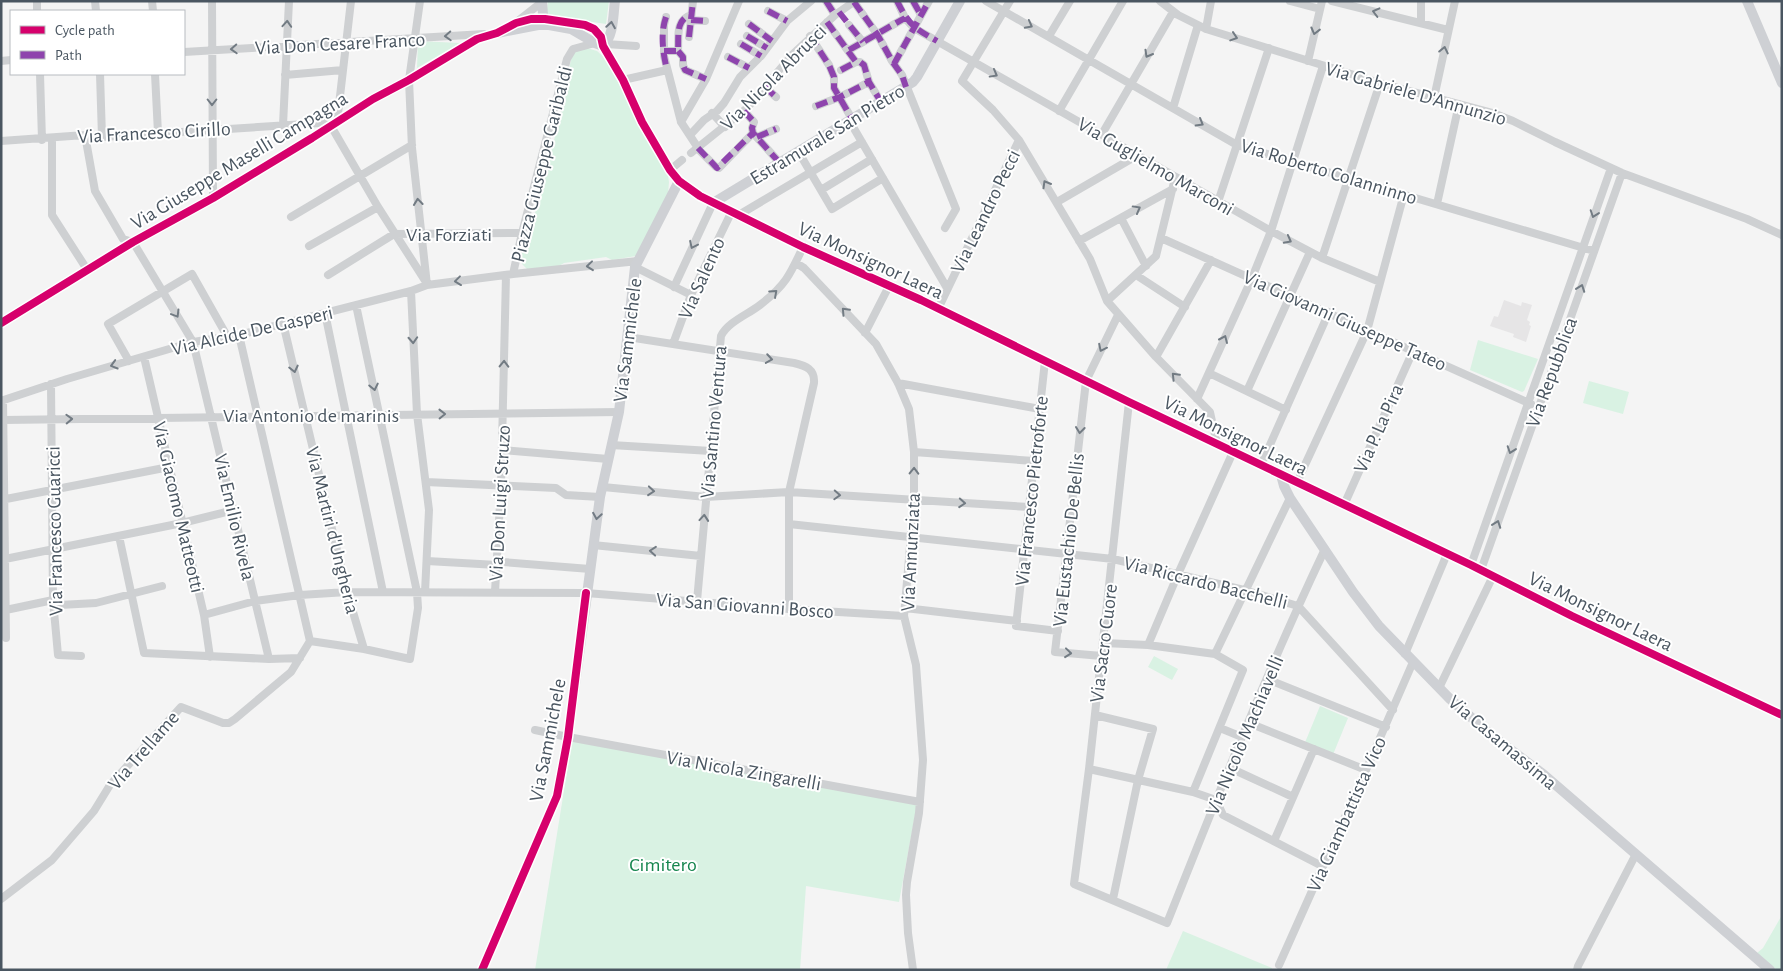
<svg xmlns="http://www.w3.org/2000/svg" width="1783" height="971" viewBox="0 0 1783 971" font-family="'Alegreya Sans',sans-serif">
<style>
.education{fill:#e6e5e6}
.green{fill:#d9f2e3}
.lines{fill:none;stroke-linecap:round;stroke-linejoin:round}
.street{stroke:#ced0d2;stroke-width:8}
.secondary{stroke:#ced0d4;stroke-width:10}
.quiet{stroke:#8e44ad;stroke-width:6;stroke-dasharray:12 6;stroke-linecap:butt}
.cycleway-casing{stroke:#fff;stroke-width:11}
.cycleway{stroke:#d6006c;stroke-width:8}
.oneway{stroke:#727b83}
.oneway2{stroke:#727b84}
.labels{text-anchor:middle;stroke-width:4;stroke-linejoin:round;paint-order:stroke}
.street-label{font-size:20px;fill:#4a5661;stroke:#fff}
.park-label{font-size:20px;fill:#17864f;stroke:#fff}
</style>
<rect width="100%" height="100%" fill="#f4f4f4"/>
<path class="education" d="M1504,300L1521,306L1522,302L1532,305L1527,320L1530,322L1529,325L1531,326L1526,342L1513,337L1514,334L1490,326L1494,316L1498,317Z"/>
<path class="green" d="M548,1H609L606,24L546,15Z
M418,41L460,43L417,68Z
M587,48L597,51L606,59L667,169L669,182L668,194L636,256L612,260L606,257L564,263L559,266L527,269L522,264L521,257L525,236L531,229L543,181C540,172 545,158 551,152L563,105L561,101L572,56L574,51Z
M1478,340L1538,359L1524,391L1522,392L1470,370Z
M1589,381L1629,392L1623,414L1583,403Z
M1154,656L1178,669L1172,680L1148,667Z
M1320,706L1348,718L1332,757L1304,745Z
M572,741L917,804L899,902L806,886L800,970H535Z
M1782,915V970H1777L1757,953L1763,948Z
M1183,931L1272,968V970H1166Z"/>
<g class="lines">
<path class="street" d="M37,1V11
M95,1L96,11
M152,1L153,11
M212,1L213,198
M420,1L409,80L412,148L427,285
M826,1L835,15
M897,1L905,18L914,28L1271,231L1322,258L1380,282
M913,1L921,15
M986,1L1237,145L1594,251
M1010,1L962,81L993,110L1019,140L1090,259L1107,301L1156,357L1210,412L1217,444
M1160,1L1178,15L1206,29L1380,83L1493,113L1513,121L1555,142L1622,173L1747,219L1782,235
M1290,1L1320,9
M1332,1L1448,30
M854,2L877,34L892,61L902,75L956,209L945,228
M768,11L787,21
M666,17L664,25V56L681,122L700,151L716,167L719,168L753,133
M691,20L705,21
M518,21L542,2
M827,22L856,62H860L864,65L869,82L881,102
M1421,23V1
M749,24L772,41
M849,25L863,42
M1206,29L1211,1
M502,30C511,24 520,21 531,20C541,18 551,20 561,21C579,23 601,25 603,46
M747,36L762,45
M810,36L829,65L834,77V88L852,119
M1049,36L1070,1
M689,37L693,1
M606,44L636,46
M741,44L761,56
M849,50L905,18
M664,51H678C679,37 675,20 691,15
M678,51L683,57V65L685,70L706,79
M184,52L484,34
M728,57L749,68
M1,61L11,60
M1308,61L1322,1
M894,64L929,1
M841,70L856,62
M40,74L42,140
M100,74L102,137
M155,74L158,133
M285,75L343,70
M623,80L667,70
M765,87L776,97
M1434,98L1455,1
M816,106L840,97L869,82
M1173,108L1198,25
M744,111L754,122L752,128L753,133L779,162
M1059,111L1123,1
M712,113L725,127
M849,120L947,288
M681,122L706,79L739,1
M283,125L289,1
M331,126L378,207L426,282
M1102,134L1173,12
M85,135L95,191L123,239L133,242L193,342L269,659
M690,135L704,120L717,111L724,103L740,77L761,56L787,21L811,1
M757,137L776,129
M52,138V215L88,271
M1,141L85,135L102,137L337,122L351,1
M798,151L832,209L883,178
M691,153L747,108L792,55L835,15L855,1
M670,170L682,160
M821,190L872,159
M1057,202L1138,155
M1218,202L1269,48
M1437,204L1459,104
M737,216L862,142
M291,217L412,145
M1121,218L1146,266
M1161,238L1531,404
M1079,241L1173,189
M309,246L378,207
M1322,258L1380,83
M796,263L804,268L876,344L898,383L909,409L914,452V500L904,616L916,665L923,760L919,813L907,882L906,895L908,933L913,970
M635,267L691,295
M513,274L522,233L567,59L573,49L595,43
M328,275L394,234L522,233
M1136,275L1185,307
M674,287L713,203
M411,291L417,414L429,510L425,592
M1107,301L1156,256L1175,178
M938,309L1019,140
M325,313L383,592
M283,323L347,592L364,649
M865,333L889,286
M239,335L310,641
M628,337L794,363C806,366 815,369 814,383L789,492V609
M673,344L691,295L731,213
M144,357L204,615L210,657
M1156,357L1211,260
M129,361L108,324L192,274L227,336
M1045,361L1016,626L1058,631
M1209,373L1286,410
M898,383L1040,409
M51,384L53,600L58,655L81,656
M1247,391L1310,252
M1197,399L1252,278L1271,231L1323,66
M3,400L6,638
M1,401L67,379L193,342L239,335L411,291L427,285L513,274L638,261
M1129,402L1089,769L1074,884L1167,923C1217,797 1267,671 1325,549
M3,420L619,412
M611,445L711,451
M502,450L608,459
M914,452L1034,461
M1261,465L1329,312
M426,482L556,488L566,495L600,497
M1297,482L1367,331L1404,194
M603,487L706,497L789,492L1029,507
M1,500L169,467
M1344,505L1413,351
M789,524L1113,559L1244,590L1298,606L1393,710
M119,536L144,653L269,659L300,658
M593,545L701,556
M5,559L182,523L234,510
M427,561L497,565L503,562L590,569
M1471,565L1611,168
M1481,570L1622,173
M495,592L501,486L506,275
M697,601L721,336C728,322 747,315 760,305C785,286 790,275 803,247
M905,608L1017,621
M1,611L53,600L60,605L96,603L162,586
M204,615L255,601L300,595L347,592L586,593L789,609L904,616
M310,641L364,649L410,659L418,608L417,592L356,305
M1104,643L1148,645L1215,654L1243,670L1193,792
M1148,645L1178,574L1233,452
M1215,654L1290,498
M1405,654L1447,554
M1102,656L1055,652L1086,381L1118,315
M1267,679L1386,727
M1439,688L1493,576
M1095,715L1153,729L1138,780L1113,899
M1249,723L1366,770
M1220,728L1242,737
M535,730L568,737L920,802
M1230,768L1293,797
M1089,769L1193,792L1216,800L1223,815L1322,866
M1274,841L1314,749
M1,899L52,860L94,811L110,785L181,707L223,723H229L235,719L291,672L310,641
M1279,965L1366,770L1413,662
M1577,970L1578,966L1636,854"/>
<path class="secondary" d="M542,1L543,15L549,25
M1747,1L1782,83
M603,46L623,80L642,122L670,170L679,181L700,196L803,247L921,300L1129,402L1471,565L1572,616L1782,715
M603,46C614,36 613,15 615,1
M713,203L913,82L917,77L960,1
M1,323L133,242L213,198L312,138L373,99L409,80L477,39L497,33L538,25H549L571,29L595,43L603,46
M1281,475L1284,486L1290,498L1353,592L1379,626L1450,699L1495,738L1543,774L1770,970
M482,970L557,796L568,737L600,497L619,412L635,267L679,181"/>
<path class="quiet" d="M826,1L835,15
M897,1C909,25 914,28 937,41
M913,1L921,15
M854,2L877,34L892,61L902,75L906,87
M768,11L787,21
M839,12L863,42
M666,17C660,34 663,53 667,70
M691,20L705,21
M827,22L856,62H860L864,65L869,82L881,102
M749,24L772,41
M747,36L767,48
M810,36L829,65L834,77V88L852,119
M689,37L693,1
M741,44L761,56
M849,50L905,18
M664,51H678C679,37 675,20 691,15
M678,51L683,57V65L685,70L706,79
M728,57L749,68
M894,64L929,1
M841,70L856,62
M765,87L776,97
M816,106L840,97L869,82
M744,111L754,122L752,128L753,133L779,162
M757,137L776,129
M698,148L717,168L753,133"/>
<g class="cycleway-casing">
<path id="cycleway" d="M1,323L133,242L213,198L312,138L373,99L409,80L477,39L497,33L516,23L531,19H545L585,25L594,29L601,37L603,46L623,80L642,122L670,170L679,181L700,196L803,247L921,300L1129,402L1471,565L1572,616L1782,715
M482,970L557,796L568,737L586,593"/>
</g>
<use href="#cycleway" class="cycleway"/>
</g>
<defs><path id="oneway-chevron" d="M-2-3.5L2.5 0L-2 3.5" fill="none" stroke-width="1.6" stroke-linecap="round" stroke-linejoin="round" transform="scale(1.25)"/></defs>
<g class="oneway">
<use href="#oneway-chevron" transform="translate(1376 12) rotate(-166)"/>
<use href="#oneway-chevron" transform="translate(287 24) rotate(-86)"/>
<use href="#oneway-chevron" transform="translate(1029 25) rotate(28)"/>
<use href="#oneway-chevron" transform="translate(1315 31) rotate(104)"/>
<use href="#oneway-chevron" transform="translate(448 36) rotate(177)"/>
<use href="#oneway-chevron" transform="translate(1234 37) rotate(18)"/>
<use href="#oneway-chevron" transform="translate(234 49) rotate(177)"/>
<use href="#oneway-chevron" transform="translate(1444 50) rotate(-78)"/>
<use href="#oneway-chevron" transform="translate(1148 54) rotate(120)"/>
<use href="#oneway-chevron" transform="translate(994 74) rotate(29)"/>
<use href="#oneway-chevron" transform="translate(212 102) rotate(90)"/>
<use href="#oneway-chevron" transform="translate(1200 123) rotate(30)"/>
<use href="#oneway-chevron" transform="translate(1046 184) rotate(-120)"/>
<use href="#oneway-chevron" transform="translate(418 202) rotate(-96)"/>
<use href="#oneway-chevron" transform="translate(1137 209) rotate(-29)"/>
<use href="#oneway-chevron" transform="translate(1594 214) rotate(109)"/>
<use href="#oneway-chevron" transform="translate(1288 240) rotate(28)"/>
<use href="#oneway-chevron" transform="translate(693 245) rotate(115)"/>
<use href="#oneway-chevron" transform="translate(590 266) rotate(174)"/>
<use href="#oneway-chevron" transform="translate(458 281) rotate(173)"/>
<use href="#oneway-chevron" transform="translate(1581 288) rotate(-70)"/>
<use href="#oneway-chevron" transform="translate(774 293) rotate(-42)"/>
<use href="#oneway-chevron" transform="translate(845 311) rotate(-133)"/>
<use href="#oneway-chevron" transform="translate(176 314) rotate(59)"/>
<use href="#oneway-chevron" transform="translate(1224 339) rotate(-66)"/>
<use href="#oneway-chevron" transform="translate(413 340) rotate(87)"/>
<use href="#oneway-chevron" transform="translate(1102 348) rotate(116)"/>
<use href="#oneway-chevron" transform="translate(769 359) rotate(9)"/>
<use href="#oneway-chevron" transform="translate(504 364) rotate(-89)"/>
<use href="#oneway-chevron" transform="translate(114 365) rotate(164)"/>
<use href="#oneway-chevron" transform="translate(294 369) rotate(77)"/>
<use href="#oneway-chevron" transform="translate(1175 376) rotate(-134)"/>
<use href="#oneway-chevron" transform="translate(374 387) rotate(78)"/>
<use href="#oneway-chevron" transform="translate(442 414) rotate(-1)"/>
<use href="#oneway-chevron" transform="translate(69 419) rotate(-2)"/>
<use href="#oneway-chevron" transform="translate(1080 430) rotate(97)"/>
<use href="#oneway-chevron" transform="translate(1511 450) rotate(109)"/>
<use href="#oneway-chevron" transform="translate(914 471) rotate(-89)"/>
<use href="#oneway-chevron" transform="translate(651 491) rotate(5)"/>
<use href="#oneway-chevron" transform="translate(837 495) rotate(3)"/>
<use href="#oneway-chevron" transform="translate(962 503) rotate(4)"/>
<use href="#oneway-chevron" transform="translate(704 518) rotate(-85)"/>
<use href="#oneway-chevron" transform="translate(1497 524) rotate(-70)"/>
<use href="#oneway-chevron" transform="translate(653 551) rotate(-175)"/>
<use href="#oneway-chevron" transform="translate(1068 653) rotate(6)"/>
</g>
<g class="oneway2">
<use href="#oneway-chevron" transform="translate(611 25) rotate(-81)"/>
<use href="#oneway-chevron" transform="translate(597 516) rotate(99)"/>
</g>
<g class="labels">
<g class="street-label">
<text transform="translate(340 43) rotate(-3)" y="7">Via Don Cesare Franco</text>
<text transform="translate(773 77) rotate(-45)" y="7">Via Nicola Abrusci</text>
<text transform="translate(1416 93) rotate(16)" y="7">Via Gabriele D'Annunzio</text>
<text transform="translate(154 132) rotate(-3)" y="7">Via Francesco Cirillo</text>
<text transform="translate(827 134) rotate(-31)" y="7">Estramurale San Pietro</text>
<text transform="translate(239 160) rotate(-31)" y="7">Via Giuseppe Maselli Campagna</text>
<text transform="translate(541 164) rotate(-76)" y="7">Piazza Giuseppe Garibaldi</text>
<text transform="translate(1156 166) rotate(30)" y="7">Via Guglielmo Marconi</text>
<text transform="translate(1329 171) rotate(17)" y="7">Via Roberto Colanninno</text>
<text transform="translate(985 211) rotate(-64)" y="7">Via Leandro Pecci</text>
<text x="449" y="241">Via Forziati</text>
<text transform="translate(871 260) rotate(25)" y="7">Via Monsignor Laera</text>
<text transform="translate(701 278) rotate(-66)" y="7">Via Salento</text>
<text transform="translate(1345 320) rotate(24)" y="7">Via Giovanni Giuseppe Tateo</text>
<text transform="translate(252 330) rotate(-13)" y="7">Via Alcide De Gasperi</text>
<text transform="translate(627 340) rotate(-83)" y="7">Via Sammichele</text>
<text transform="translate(1551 372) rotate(-70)" y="7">Via Repubblica</text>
<text x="311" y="422">Via Antonio de marinis</text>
<text transform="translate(713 422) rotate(-85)" y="7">Via Santino Ventura</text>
<text transform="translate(1378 428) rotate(-66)" y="7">Via P. La Pira</text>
<text transform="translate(1236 435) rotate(26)" y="7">Via Monsignor Laera</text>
<text transform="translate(1031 491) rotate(-84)" y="7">Via Francesco Pietroforte</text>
<text transform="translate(499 503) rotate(-87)" y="7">Via Don Luigi Struzo</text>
<text transform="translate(179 507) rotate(77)" y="7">Via Giacomo Matteotti</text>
<text transform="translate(235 517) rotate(77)" y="7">Via Emilio Rivela</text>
<text transform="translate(333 530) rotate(76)" y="7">Via Martiri d'Ungheria</text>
<text transform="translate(54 531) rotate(-91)" y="7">Via Francesco Guaricci</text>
<text transform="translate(1068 540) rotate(-84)" y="7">Via Eustachio De Bellis</text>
<text transform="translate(910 552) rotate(-87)" y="7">Via Annunziata</text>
<text transform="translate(1206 582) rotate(14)" y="7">Via Riccardo Bacchelli</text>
<text transform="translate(745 605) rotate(4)" y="7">Via San Giovanni Bosco</text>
<text transform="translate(1601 611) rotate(26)" y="7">Via Monsignor Laera</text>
<text transform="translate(1103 643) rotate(-83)" y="7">Via Sacro Cuore</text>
<text transform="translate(1244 735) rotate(-67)" y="7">Via Nicolò Machiavelli</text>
<text transform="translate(547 740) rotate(-79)" y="7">Via Sammichele</text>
<text transform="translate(1503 742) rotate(40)" y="7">Via Casamassima</text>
<text transform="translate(143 750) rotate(-49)" y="7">Via Trellame</text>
<text transform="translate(744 770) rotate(10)" y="7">Via Nicola Zingarelli</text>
<text transform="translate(1346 814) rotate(-66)" y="7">Via Giambattista Vico</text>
</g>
<g class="park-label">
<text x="663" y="871">Cimitero</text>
</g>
</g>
<rect width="1783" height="971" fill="none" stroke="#4a5661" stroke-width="5"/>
<rect x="10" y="10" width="175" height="65" fill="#ffffff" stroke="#b7bbc0"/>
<rect x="20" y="26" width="25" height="8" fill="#d6006c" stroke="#b7bbc0"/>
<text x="55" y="35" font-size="15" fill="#4a5661">Cycle path</text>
<rect x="20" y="51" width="25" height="8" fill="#8e44ad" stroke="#b7bbc0"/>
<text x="55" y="60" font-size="15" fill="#4a5661">Path</text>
</svg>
